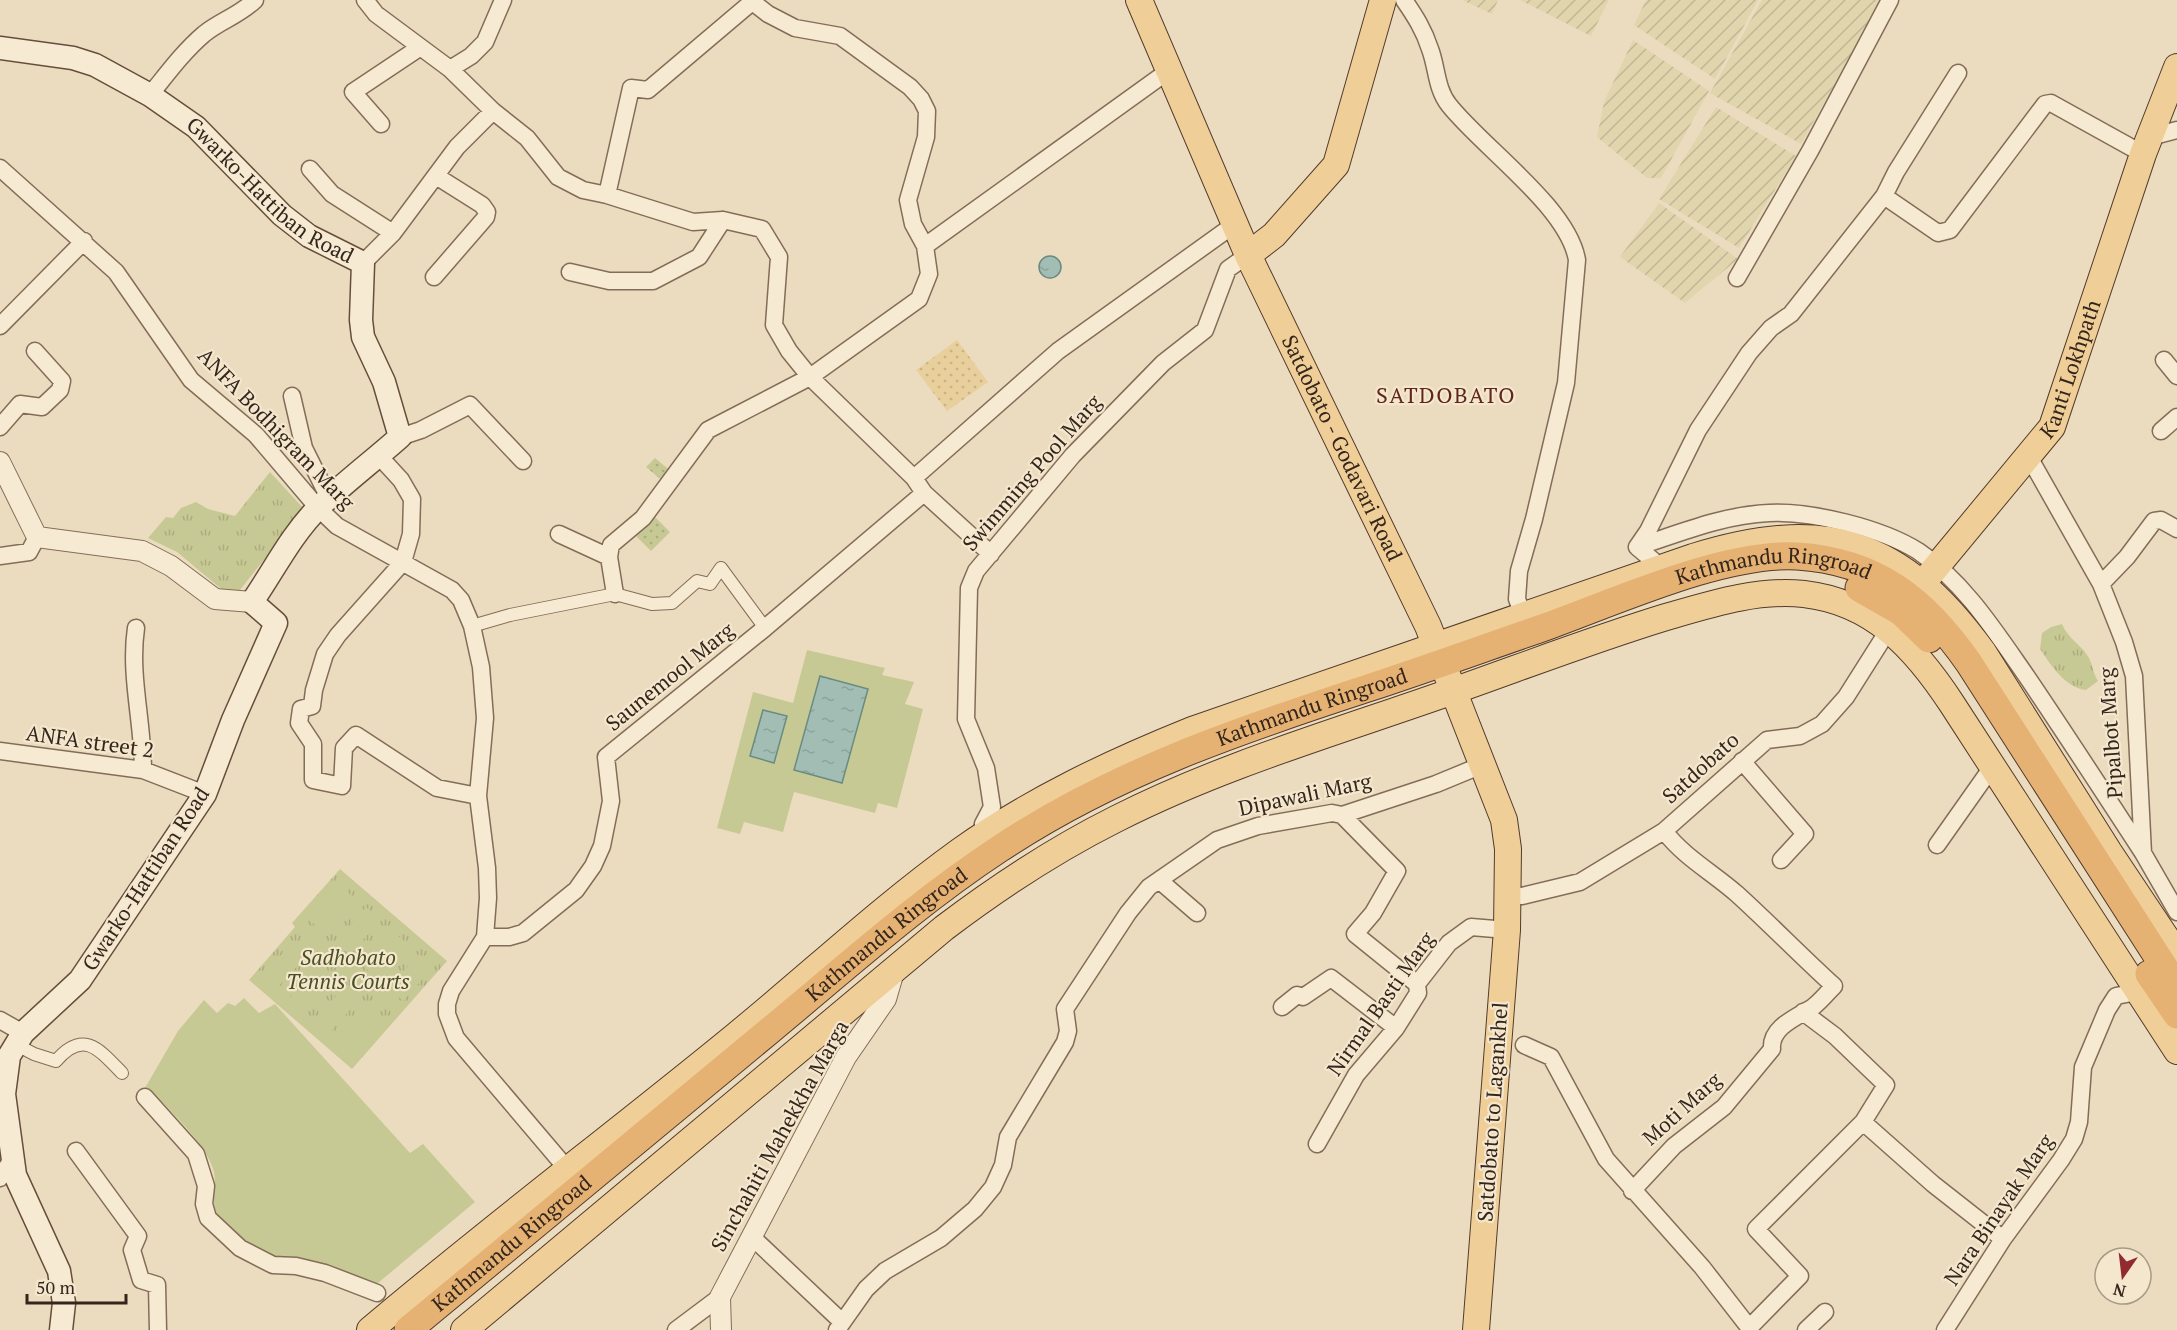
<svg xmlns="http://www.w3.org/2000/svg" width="2177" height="1330" viewBox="0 0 2177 1330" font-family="'PT Serif',serif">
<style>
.farmland{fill:url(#farmland-furrows)}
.grass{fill:url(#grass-dots)}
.sand{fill:url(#sand-dots)}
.park{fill:url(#park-tufts)}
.garden{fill:#c7c994}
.water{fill:url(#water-ripples);stroke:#6a8b81;stroke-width:1.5}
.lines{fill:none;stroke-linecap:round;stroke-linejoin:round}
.pedestrian-casing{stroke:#846d58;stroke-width:14}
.minor-casing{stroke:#846d58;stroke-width:19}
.tertiary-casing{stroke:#846d58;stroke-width:22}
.secondary-casing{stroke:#664e3b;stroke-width:25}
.primary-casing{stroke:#523b2c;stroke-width:28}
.trunk-casing{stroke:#523b2c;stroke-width:29}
.pedestrian{stroke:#f7ead2;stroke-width:12}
.minor{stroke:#f7ead2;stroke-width:16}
.tertiary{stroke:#f7ead2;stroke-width:20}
.secondary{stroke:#f7ead2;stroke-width:22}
.primary{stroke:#efce97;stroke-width:26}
.trunk{stroke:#e5b274;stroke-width:27}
.labels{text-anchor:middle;stroke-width:4.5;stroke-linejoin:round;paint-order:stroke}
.street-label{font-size:21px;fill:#34261c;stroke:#f4e7ce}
.park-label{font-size:21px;font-style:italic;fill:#485023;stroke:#f4e7ce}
.neighbourhood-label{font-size:22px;letter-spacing:1.5px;fill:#5f261d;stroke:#f4e7ce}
</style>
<defs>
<pattern id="farmland-furrows" width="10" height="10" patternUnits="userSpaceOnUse" patternTransform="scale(1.5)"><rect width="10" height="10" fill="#e1d5ad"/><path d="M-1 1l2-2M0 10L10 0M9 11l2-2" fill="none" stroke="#c2b794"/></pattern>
<pattern id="grass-dots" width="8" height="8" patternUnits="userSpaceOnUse" patternTransform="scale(1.5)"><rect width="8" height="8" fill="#c7c994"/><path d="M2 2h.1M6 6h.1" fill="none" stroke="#acac7f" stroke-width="1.8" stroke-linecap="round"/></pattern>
<pattern id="sand-dots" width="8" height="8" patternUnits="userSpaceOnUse" patternTransform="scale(1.5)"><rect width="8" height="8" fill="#e8cf9c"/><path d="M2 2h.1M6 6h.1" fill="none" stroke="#c8b286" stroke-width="1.8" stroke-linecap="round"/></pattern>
<pattern id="park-tufts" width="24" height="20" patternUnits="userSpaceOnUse" patternTransform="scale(1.5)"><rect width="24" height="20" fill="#c7c994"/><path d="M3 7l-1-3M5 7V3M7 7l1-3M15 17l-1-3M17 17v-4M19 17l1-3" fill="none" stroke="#acac7f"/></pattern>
<pattern id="water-ripples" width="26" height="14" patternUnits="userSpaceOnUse" patternTransform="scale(1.5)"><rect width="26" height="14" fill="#a2beb4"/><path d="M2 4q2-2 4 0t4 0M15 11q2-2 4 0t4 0" fill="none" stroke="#8ca39a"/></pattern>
</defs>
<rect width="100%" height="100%" fill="#ecdcbf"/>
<path class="farmland" d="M1462,0H1498L1492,14Z
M1520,0H1609L1591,36Z
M1646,0H1758L1715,79L1634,25Z
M1762,0H1882L1801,144L1710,93Z
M1633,40L1709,91L1661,178H1647L1597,137L1604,102Z
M1716,107L1796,156L1739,248L1659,199Z
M1659,203L1738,259L1685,303L1620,257Z"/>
<path class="grass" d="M655,458L673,473L665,483L646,467Z
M655,517L670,532L651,551L636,536Z"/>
<path class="sand" d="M957,340L988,382L947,411L916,370Z"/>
<path class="park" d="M270,472L304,509L236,595L220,588L177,552L148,538L166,517L173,518L181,508L196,502L208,509L235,516Z
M2062,624C2068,639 2082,645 2089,658C2093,666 2093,673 2098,681L2086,690C2065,688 2051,665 2040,649L2042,633L2051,627Z
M340,869L447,961L352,1069L249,980L295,927L292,923Z"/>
<path class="garden" d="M807,650L885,668L882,675L914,682L905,704L923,709L897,808L878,803L875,813L794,792L783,832L744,822L740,834L717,828L753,692L793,703Z
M338,884L352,896L322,931L307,918Z
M366,907L381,920L350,954L336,941Z
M393,931L407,944L377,978L362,965Z
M293,941L308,954L277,988L263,976Z
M419,954L433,967L403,1001L388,988Z
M319,965L333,977L303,1012L289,999Z
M345,986L360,999L329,1033L315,1020Z
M244,998L259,1013L275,1004L410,1153L423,1144L475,1202L372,1288C321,1274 248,1266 218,1217C210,1205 217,1186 214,1172C208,1146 171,1112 153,1092L145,1088L178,1031L204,1000L217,1013L228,1003L235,1006Z
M370,1008L385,1021L354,1055L340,1042Z"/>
<path class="water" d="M1039 267a11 11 0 1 1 22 0a11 11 0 1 1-22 0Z
M820,676L868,689L842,783L794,770Z
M763,710L787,716L774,763L750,756Z"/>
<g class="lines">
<g class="pedestrian-casing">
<path id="pedestrian" d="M472,626L510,615L615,594L652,604L672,603L697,581L710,584L721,568L765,628
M15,1044L34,1054L56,1061C83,1029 99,1049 122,1073"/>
</g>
<g class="minor-casing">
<path id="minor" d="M365,0L376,14L450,69L493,111L527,138L558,177L583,190L607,195L693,222L723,220L762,229L779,257L774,325L789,351L810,377L914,478L924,493L991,554
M1404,0C1415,16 1424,30 1430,49C1437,67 1436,89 1449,105C1483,148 1568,207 1577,260L1566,383L1534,519L1519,571L1517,599L1523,615
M450,69L471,56L485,42L503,0
M150,95C167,74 183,52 204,34C220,21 240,15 255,0
M381,124L353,92L419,48
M2150,137L2177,130
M0,168L116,272L191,380L256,435L318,508L337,526L452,590L461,600L472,626L481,667L485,718L478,796L487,868L488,898L485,937L451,991L447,1004V1014L456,1038L568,1170
M310,169L332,194L393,233
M607,195L631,88L648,90L752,2
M1884,196L1938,233L1950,230L2045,104L2051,103L2143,154
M925,246L1171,69
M363,263L393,233L457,147L493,111
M570,272L609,281H653L699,257L723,220
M434,277L486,217L487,212L482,205L436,176
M1737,278L1810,151L1890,0
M0,326L84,241
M2164,360L2177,376
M292,396L304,448L329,498
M0,427L20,404L42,407L60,390L62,381L35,351
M2161,431L2177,417
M400,437L421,430L470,405L523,461
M379,456L401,480L412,499L411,534L403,562L338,635L325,654L314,690L312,706L301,709L299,723L313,744V780L342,786L344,748L356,735L437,788L478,796
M2029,457L2101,584L2124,642L2134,676L2143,853L2177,912
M914,478L1058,351L1235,224
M559,534L609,557
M1637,547C1680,533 1723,515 1769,513C1812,511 1881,528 1918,551C1963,581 1995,631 2025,674C2065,733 2104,793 2143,853
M0,556L29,552L37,537
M1662,568L1637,547L1648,531L1698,430L1749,353L1771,328L1791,314L1884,196L1896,172L1958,73
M2101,584L2127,557L2154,521L2161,520L2177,529
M615,594L609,557L611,545L643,518L708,430L810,377L919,299L929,274L925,246L913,224L908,200L926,137L927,111L921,99L910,87L840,36L795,28L768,14L750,0
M136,628C129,675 143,722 143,770
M0,751L143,770L205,794
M1742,761L1805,834L1781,860
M1342,815L1397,871L1373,913L1355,934L1417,984
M987,834L983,824L992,807L986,768L966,719L969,588L976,571L1073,455L1163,363L1205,330L1228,269L1248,255
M1937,845L1992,767
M1160,881L1197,913
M1507,895L1522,896L1580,882L1664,831L1767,740L1800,736L1822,724L1846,697L1889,629
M485,937H509L523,933L576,890L593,866L602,846L611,801L606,757L765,628L924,493
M1282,1007L1297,995L1303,997L1331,978L1396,1028
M1803,1012L1835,1036L1886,1085L1863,1122L1933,1184L2003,1239
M0,1020L23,1033
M1524,1045L1551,1057L1606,1159L1702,1267L1751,1330
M145,1097L196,1154L206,1186L204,1204L208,1218L240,1248L273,1265L296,1266L325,1273L377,1293
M1317,1144L1356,1075L1396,1028L1418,993L1417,984L1449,943L1471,927L1507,930
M76,1151L138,1236L132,1250L141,1280L157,1285L158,1330
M0,1178L12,1159
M1632,1191L1674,1146L1724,1107L1772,1049C1770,1027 1797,1017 1813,1007C1821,1001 1827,993 1834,986C1801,956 1770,924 1737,894C1712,872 1685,858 1664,831
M751,1236L841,1321
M1749,1328L1800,1276L1756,1229L1863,1122
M676,1330L720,1297
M837,1330L866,1289L885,1271L941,1238L975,1209L993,1187L1003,1165L1008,1137L1065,1042L1068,1031L1065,1009L1128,913L1149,887L1217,840L1258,826L1332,813L1342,815L1436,784L1482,765
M1806,1330L1825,1312
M1945,1330L2003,1239L2061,1160L2074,1139L2079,1122L2083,1067L2107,1010L2116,996L2137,992"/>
</g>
<g class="tertiary-casing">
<path id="tertiary" d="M0,462L37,537L142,551L171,566L215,599L252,602
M721,1330L720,1297L846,1057L886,999L895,968"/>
</g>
<g class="secondary-casing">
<g id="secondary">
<path id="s1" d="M0,48L73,58L95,65L150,95L196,127L282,215L309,236L363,263L361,320L363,337L384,382L400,437C373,461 345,482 319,507C291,535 274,570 252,602L276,623L233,720L205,794L80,980L23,1033L9,1056L4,1094L15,1175L59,1271L64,1303L61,1330"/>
</g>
</g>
<g class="primary-casing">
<g id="primary">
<path id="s2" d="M1139,0L1248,255L1428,626L1504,820L1508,849L1507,930L1476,1330"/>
<path d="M1248,255L1274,235L1336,165L1383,0"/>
<path id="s3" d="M1913,595L2052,427L2143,154L2177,67"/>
<path d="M370,1330C489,1229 613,1136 734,1037C810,975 881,908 960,851C1032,800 1110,763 1192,730L1693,557C1825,516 1901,539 1983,652L2109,852L2177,954"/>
<path d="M464,1330L944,928C998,887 1056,849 1116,819C1222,765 1340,731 1453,691C1524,666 1594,639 1666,617C1711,604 1757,589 1804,594C1874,602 1916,649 1952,704L2177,1051"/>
</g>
</g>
<g class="trunk-casing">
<g id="trunk">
<path d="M1859,588L1901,612L1929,639"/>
<path d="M2149,974L2177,1015"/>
<path id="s4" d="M408,1330C528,1230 648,1130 769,1031C844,969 917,903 999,849C1113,773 1239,730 1368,688C1426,669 1484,648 1542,628C1613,603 1722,552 1797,556C1877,561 1925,600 1969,663L2177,987"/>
</g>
</g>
<use href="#pedestrian" class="pedestrian"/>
<use href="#minor" class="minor"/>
<use href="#tertiary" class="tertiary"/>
<use href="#secondary" class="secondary"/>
<use href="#primary" class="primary"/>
<use href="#trunk" class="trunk"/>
</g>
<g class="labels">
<g class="street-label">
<text dy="7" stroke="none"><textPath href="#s1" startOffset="314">Gwarko-Hattiban Road</textPath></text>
<text dy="7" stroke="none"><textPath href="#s3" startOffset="279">Kanti Lokhpath</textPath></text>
<text transform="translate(276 429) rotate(46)" y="7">ANFA Bodhigram Marg</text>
<text dy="7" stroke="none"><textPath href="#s2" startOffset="492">Satdobato - Godavari Road</textPath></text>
<text transform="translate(1032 473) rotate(-49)" y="7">Swimming Pool Marg</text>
<text dy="7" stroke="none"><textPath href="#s4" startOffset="1593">Kathmandu Ringroad</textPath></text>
<text transform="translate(670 677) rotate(-39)" y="7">Saunemool Marg</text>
<text dy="7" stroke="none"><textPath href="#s4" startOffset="1107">Kathmandu Ringroad</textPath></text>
<text transform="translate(2111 733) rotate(-94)" y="7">Pipalbot Marg</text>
<text transform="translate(90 742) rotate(8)" y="7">ANFA street 2</text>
<text transform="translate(1701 768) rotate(-42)" y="7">Satdobato</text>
<text transform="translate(1305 795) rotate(-12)" y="7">Dipawali Marg</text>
<text transform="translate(146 879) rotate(-57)" y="7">Gwarko-Hattiban Road</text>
<text dy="7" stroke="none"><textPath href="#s4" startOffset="621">Kathmandu Ringroad</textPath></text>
<text transform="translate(1381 1004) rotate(-55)" y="7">Nirmal Basti Marg</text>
<text transform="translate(1682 1109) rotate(-42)" y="7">Moti Marg</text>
<text transform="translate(1493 1112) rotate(-86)" y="7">Satdobato to Lagankhel</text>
<text transform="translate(780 1136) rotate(-61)" y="7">Sinchahiti Mahekkha Marga</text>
<text transform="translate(1999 1210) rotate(-56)" y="7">Nara Binayak Marg</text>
<text dy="7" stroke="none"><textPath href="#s4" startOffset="135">Kathmandu Ringroad</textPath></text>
</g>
<g class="park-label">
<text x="348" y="965">Sadhobato<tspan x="348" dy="24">Tennis Courts</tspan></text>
</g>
<g class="neighbourhood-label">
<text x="1446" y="403">SATDOBATO</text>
</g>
</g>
<g transform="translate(2123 1276) rotate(194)"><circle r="28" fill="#f4e7ce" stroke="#a79a87" stroke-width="1.5"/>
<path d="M0-4.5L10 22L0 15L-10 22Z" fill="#912a31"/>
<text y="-9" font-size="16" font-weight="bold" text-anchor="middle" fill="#34261c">N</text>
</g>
<path d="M27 1294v9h99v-9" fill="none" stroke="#34261c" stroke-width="3"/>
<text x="36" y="1294" font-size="18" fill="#34261c" stroke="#f4e7ce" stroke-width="4.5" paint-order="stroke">50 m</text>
</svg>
